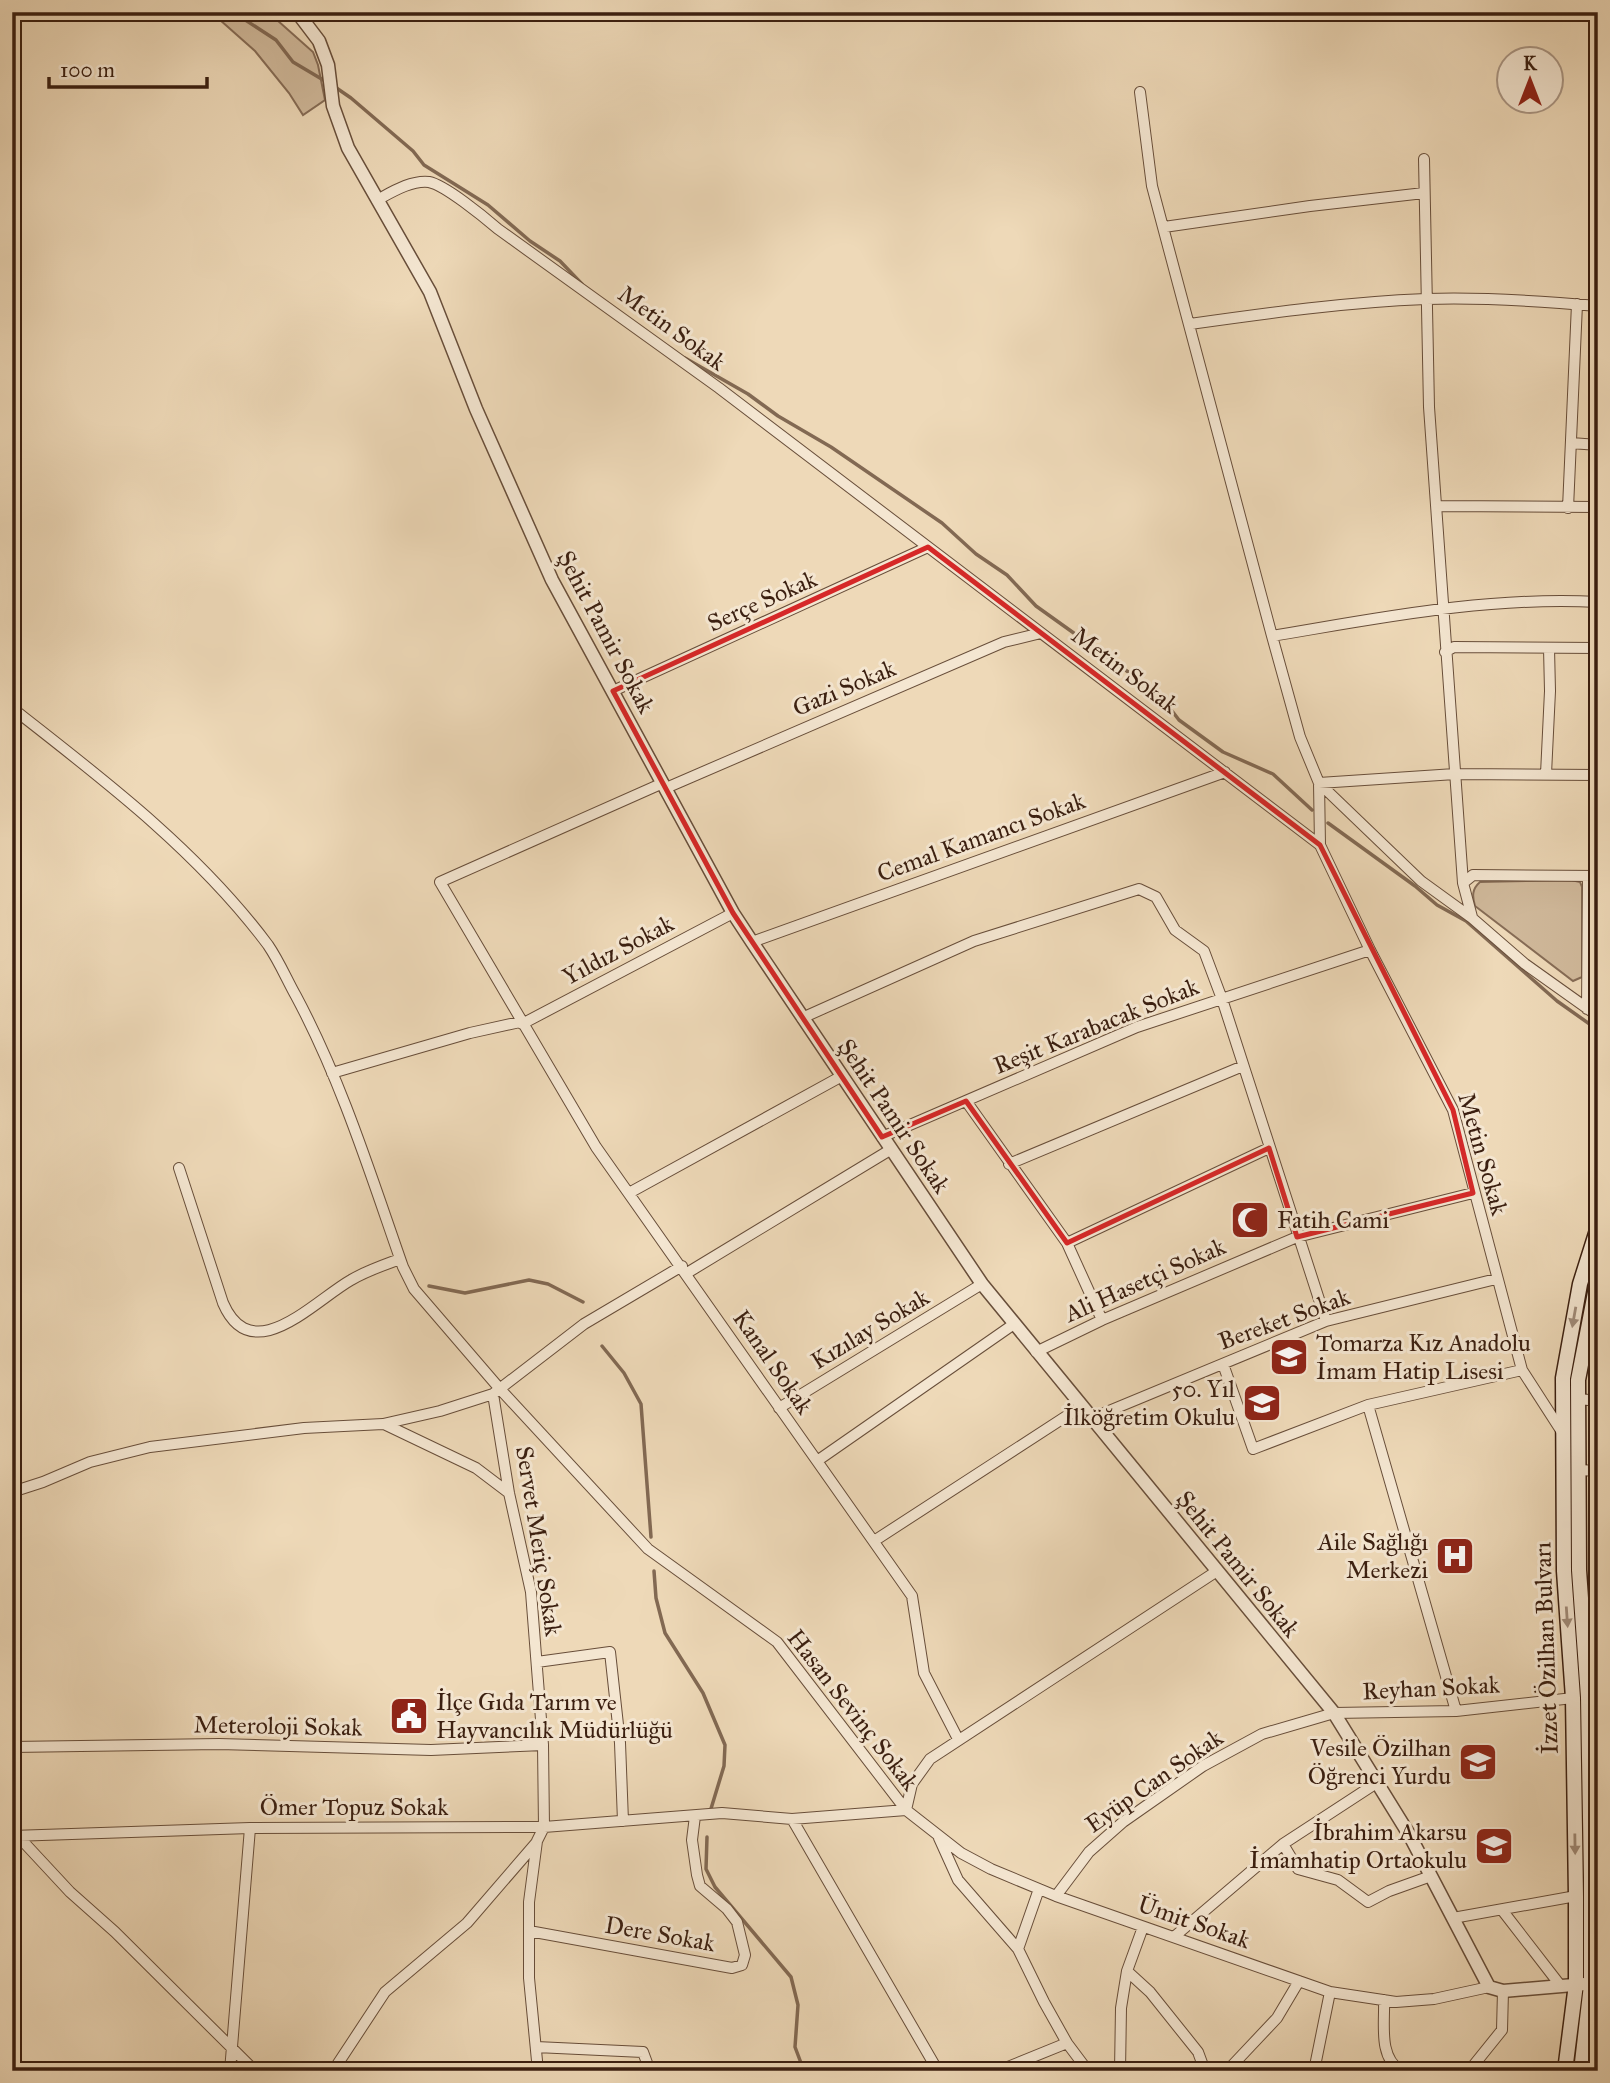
<svg xmlns="http://www.w3.org/2000/svg" width="1610" height="2083" viewBox="0 0 1610 2083" font-family="'IM FELL Great Primer',serif">
<style>
.green{fill:#d0b99b;stroke:#866c56;stroke-width:2}
.lines{fill:none;stroke-linecap:round;stroke-linejoin:round}
.stream{stroke:#826953;stroke-width:3.5}
.minor-casing{stroke:#684e3a;stroke-width:12}
.tertiary-casing{stroke:#684e3a;stroke-width:15}
.secondary-casing{stroke:#3b1f10;stroke-width:17}
.minor{stroke:#f4e6d1;stroke-width:10}
.tertiary{stroke:#f4e6d1;stroke-width:12}
.secondary{stroke:#f4e6d1;stroke-width:14}
.oneway{fill:#a18c7a}
.marked{fill:none;stroke:#d62828;stroke-width:5;stroke-linejoin:round}
.labels{text-anchor:middle;stroke-width:6;stroke-linejoin:round;paint-order:stroke}
.street-label{font-size:24px;fill:#3b1f10;stroke:#f4e6d1}
.poi-label{font-size:24px;fill:#3b1f10;stroke:#f4e6d1;text-anchor:end}
</style>
<rect width="100%" height="100%" fill="#eed9b8"/>
<filter id="stains"><feTurbulence type="fractalNoise" baseFrequency=".00286" numOctaves="4"/><feColorMatrix values="0 0 0 0 .2 0 0 0 0 .09 0 0 0 0 .02 0 0 0 .5 -.17"/></filter>
<radialGradient id="worn" r=".72"><stop offset=".6" stop-color="#630" stop-opacity="0"/><stop offset="1" stop-color="#630" stop-opacity=".3"/></radialGradient>
<path class="green" d="M211,12H268L313,52L318,65L325,100L303,115L289,93L255,51Z
M1571,880L1580,882L1582,887V977L1573,981L1475,906C1472,896 1472,889 1480,882Z"/>
<g class="lines">
<path class="stream" d="M233,12L276,40L293,62L325,81
M335,87L351,98L413,151L424,165L488,205L530,241L560,261L582,284
M685,358L748,394L778,416L831,447L942,523L976,554L1007,575L1036,606L1159,694L1179,720L1223,752L1273,774L1312,810
M1328,823L1415,886L1437,905L1466,921L1557,1001L1598,1030
M429,1286L465,1293L529,1280L548,1284L583,1302
M602,1346L624,1373L641,1404L651,1537
M654,1571L656,1598L665,1633L703,1693L725,1745L724,1766L710,1812
M707,1837L706,1869L715,1887L791,1977L798,2005L795,2047L804,2071"/>
<g class="minor-casing">
<path id="minor" d="M1140,92L1152,186L1272,636L1300,737L1319,783L1421,881L1472,918L1525,964L1598,1016
M1424,159L1429,407L1463,883L1472,917
M377,200C392,192 411,180 429,182C445,185 484,217 498,229L719,388L1320,845L1370,950L1453,1110L1522,1370L1562,1432
M1164,227L1310,206L1424,193
M1190,324C1268,313 1347,302 1426,299C1483,297 1541,301 1598,306
M1571,443L1598,445
M1436,506L1598,507
M1568,508L1577,304
M1272,636C1380,618 1488,596 1598,602
M1445,652L1454,647L1598,648
M613,691L928,547
M12,708C103,779 199,852 268,945C279,961 287,980 296,996C342,1082 371,1176 403,1267L414,1289L500,1389L648,1549L777,1642L906,1810L961,1853L991,1869L1056,1896L1330,1992L1396,2002L1434,1999L1489,1987
M1546,774L1550,691L1549,648
M663,783L440,882L596,1147L912,1596L924,1673L958,1739
M666,788L1004,642L1041,633
M1320,845L1319,783L1455,774L1598,775
M1463,883L1473,875L1598,876
M752,942L1225,772
M1587,1009L1588,876
M802,1018L974,941L1139,889L1156,897L1175,930L1204,951L1222,999L1326,1321
M522,1024L733,913
M332,1073L470,1033L520,1022
M966,1101L1067,1243L1102,1320
M882,1137L1137,1027L1370,950
M1009,1164L1243,1066
M179,1168L223,1303C252,1370 314,1301 351,1280C366,1271 384,1265 400,1259
M629,1193L842,1076
M1067,1243L1269,1148
M687,1273L890,1150
M1036,1352L1102,1320L1297,1237L1473,1193
M1223,1364L1253,1449L1368,1405L1522,1370
M493,1394L509,1493L531,1592L543,1745L544,1827L537,1841L529,1902V1978L538,2071
M1579,1399L1598,1401
M1368,1405L1456,1711
M779,1408L982,1284
M1092,1418L1326,1321L1496,1279
M384,1424L476,1468L509,1493
M817,1461L1014,1324
M1579,1470L1598,1471
M12,1492L43,1482L90,1462L150,1447L304,1428L383,1424L440,1411L493,1394L584,1324L682,1266
M874,1541L1082,1406
M537,1662L610,1652L620,1743L623,1821
M12,1747L219,1744L431,1750L543,1745
M906,1810L912,1784L930,1759L1217,1571
M792,1819L938,2071
M17,1835L70,1892L115,1932L255,2071
M12,1836L250,1828L544,1827L722,1813L792,1819L906,1810
M939,1838L958,1880L1018,1949L1044,2002L1067,2043L1088,2071
M1283,1844L1298,1869L1338,1880L1368,1902L1389,1891L1431,1876
M1056,1896L1089,1852L1123,1822L1203,1766L1262,1734L1334,1713L1456,1711L1573,1698
M1502,1910L1560,1985
M1453,1918L1576,1896
M529,1931L732,1968L742,1965L745,1955L737,1922L727,1909L700,1886L697,1875L692,1840L695,1816
M1175,1936L1283,1844L1378,1782
M1018,1949L1039,1889
M1127,1971L1150,1992L1198,2052L1205,2071
M1384,2000C1385,2023 1378,2057 1401,2071
M536,2047L643,2052L650,2071
M230,2071L250,1828
M333,2071L385,1992L467,1923L536,1843
M998,2071L1067,2043
M1120,2071L1121,2008L1127,1971L1143,1927
M1227,2071L1277,2018L1299,1981
M1314,2071L1330,1992
M1469,2071L1502,2030L1503,1991"/>
</g>
<g class="tertiary-casing">
<path id="tertiary" d="M297,12L319,41L328,65L333,106L348,148L430,292L476,409L552,580L733,913L752,942L982,1284L1334,1713L1410,1836L1489,1987L1503,1991L1585,1984"/>
</g>
<g class="secondary-casing">
<path id="secondary" d="M1565,2071L1576,1984V1896L1573,1698L1564,1571L1563,1378L1580,1284L1598,1227
M1581,2071L1591,1985V1877L1588,1697L1579,1570L1578,1380L1598,1277"/>
</g>
<use href="#minor" class="minor"/>
<use href="#tertiary" class="tertiary"/>
<use href="#secondary" class="secondary"/>
</g>
<defs><path id="oneway-solid" d="M-6-.8H1V-3.2L6.5 0L1 3.2V.8H-6Z" transform="scale(1.75)"/></defs>
<g class="oneway">
<use href="#oneway-solid" transform="translate(1574 1317) rotate(100)"/>
<use href="#oneway-solid" transform="translate(1567 1617) rotate(86)"/>
<use href="#oneway-solid" transform="translate(1575 1844) rotate(89)"/>
</g>
<path class="marked" d="M928,547L1320,845L1453,1110L1473,1193L1297,1237L1269,1148L1067,1243L966,1101L882,1137L733,913L613,691Z"/>
<defs>
<g id="mosque-square" transform="scale(2.0125)"><rect x="-9" y="-9" width="18" height="18" rx="4" fill="#8f2418" stroke="#f4e6d1"/><path d="M3.5-4.9A6 6 0 1 0 3.5 4.9A5 5 0 1 1 3.5-4.9Z" fill="#fff"/></g>
<g id="school-square" transform="scale(2.0125)"><rect x="-9" y="-9" width="18" height="18" rx="4" fill="#8f2418" stroke="#f4e6d1"/><path d="M0-5L7-2L0 1L-7-2ZM-4 1L0 2.5L4 1V4Q0 6-4 4Z" fill="#fff"/></g>
<g id="hospital-square" transform="scale(2.0125)"><rect x="-9" y="-9" width="18" height="18" rx="4" fill="#8f2418" stroke="#f4e6d1"/><path d="M-5-5h3v3.5h4V-5h3V5h-3V1.5h-4V5h-3Z" fill="#fff"/></g>
<g id="civic-square" transform="scale(2.0125)"><rect x="-9" y="-9" width="18" height="18" rx="4" fill="#8f2418" stroke="#f4e6d1"/><path d="M-.6-6.5H3V-4.5H.6V-3L4-1V1h2V6H-6V1h2V-1L-.6-3ZM-1.2 2.5V6h2.4V2.5Z" fill="#fff"/></g>
</defs>
<g fill-rule="evenodd">
<use href="#mosque-square" x="1250" y="1220"/>
<use href="#school-square" x="1289" y="1357"/>
<use href="#school-square" x="1262" y="1403"/>
<use href="#hospital-square" x="1455" y="1556"/>
<use href="#civic-square" x="409" y="1716"/>
<use href="#school-square" x="1478" y="1762"/>
<use href="#school-square" x="1494" y="1846"/>
</g>
<g class="labels">
<g class="street-label">
<text transform="translate(672 328) rotate(36)" y="8">Metin Sokak</text>
<text transform="translate(762 601) rotate(-24)" y="8">Serçe Sokak</text>
<text transform="translate(606 632) rotate(62)" y="8">Şehit Pamir Sokak</text>
<text transform="translate(1125 670) rotate(37)" y="8">Metin Sokak</text>
<text transform="translate(844 688) rotate(-23)" y="8">Gazi Sokak</text>
<text transform="translate(981 837) rotate(-20)" y="8">Cemal Kamancı Sokak</text>
<text transform="translate(618 950) rotate(-28)" y="8">Yıldız Sokak</text>
<text transform="translate(1096 1026) rotate(-22)" y="8">Reşit Karabacak Sokak</text>
<text transform="translate(894 1116) rotate(56)" y="8">Şehit Pamir Sokak</text>
<text transform="translate(1483 1154) rotate(74)" y="8">Metin Sokak</text>
<text transform="translate(1145 1280) rotate(-24)" y="8">Ali Hasetçi Sokak</text>
<text transform="translate(1284 1319) rotate(-20)" y="8">Bereket Sokak</text>
<text transform="translate(870 1329) rotate(-31)" y="8">Kızılay Sokak</text>
<text transform="translate(773 1362) rotate(55)" y="8">Kanal Sokak</text>
<text transform="translate(539 1541) rotate(81)" y="8">Servet Meriç Sokak</text>
<text transform="translate(1238 1564) rotate(51)" y="8">Şehit Pamir Sokak</text>
<text transform="translate(1546 1648) rotate(-92)" y="8">İzzet Özilhan Bulvarı</text>
<text transform="translate(1431 1688) rotate(-3)" y="8">Reyhan Sokak</text>
<text transform="translate(853 1710) rotate(52)" y="8">Hasan Sevinç Sokak</text>
<text transform="translate(278 1726) rotate(1)" y="8">Meteroloji Sokak</text>
<text transform="translate(1154 1781) rotate(-35)" y="8">Eyüp Can Sokak</text>
<text x="354" y="1815">Ömer Topuz Sokak</text>
<text transform="translate(1194 1922) rotate(19)" y="8">Ümit Sokak</text>
<text transform="translate(660 1934) rotate(10)" y="8">Dere Sokak</text>
</g>
<g class="poi-label">
<text x="1277" y="1228" text-anchor="start">Fatih Cami</text>
<text x="1316" y="1351" text-anchor="start">Tomarza Kız Anadolu<tspan x="1316" dy="28">İmam Hatip Lisesi</tspan></text>
<text x="1235" y="1397">50. Yıl<tspan x="1235" dy="28">İlköğretim Okulu</tspan></text>
<text x="1428" y="1550">Aile Sağlığı<tspan x="1428" dy="28">Merkezi</tspan></text>
<text x="436" y="1710" text-anchor="start">İlçe Gıda Tarım ve<tspan x="436" dy="28">Hayvancılık Müdürlüğü</tspan></text>
<text x="1451" y="1756">Vesile Özilhan<tspan x="1451" dy="28">Öğrenci Yurdu</tspan></text>
<text x="1467" y="1840">İbrahim Akarsu<tspan x="1467" dy="28">İmamhatip Ortaokulu</tspan></text>
</g>
</g>
<rect width="1610" height="2083" fill="none" stroke="#eed9b8" stroke-width="42"/>
<rect x="14" y="14" width="1582" height="2055" fill="none" stroke="#3b1f10" stroke-width="3.5"/>
<rect x="21" y="21" width="1568" height="2041" fill="none" stroke="#3b1f10" stroke-width="2"/>
<g transform="translate(1530 80)"><circle r="33" fill="#f4e6d1" stroke="#aa9684" stroke-width="2"/>
<path d="M0-5L12 26L0 18L-12 26Z" fill="#8f2418"/>
<text y="-10" font-size="19" font-weight="bold" text-anchor="middle" fill="#3b1f10">K</text>
</g>
<path d="M49 77v10h158v-10" fill="none" stroke="#3b1f10" stroke-width="3.5"/>
<text x="60" y="77" font-size="21" fill="#3b1f10" stroke="#f4e6d1" stroke-width="5" paint-order="stroke">100 m</text>
<rect width="100%" height="100%" filter="url(#stains)"/>
<rect width="100%" height="100%" fill="url(#worn)"/>
</svg>
